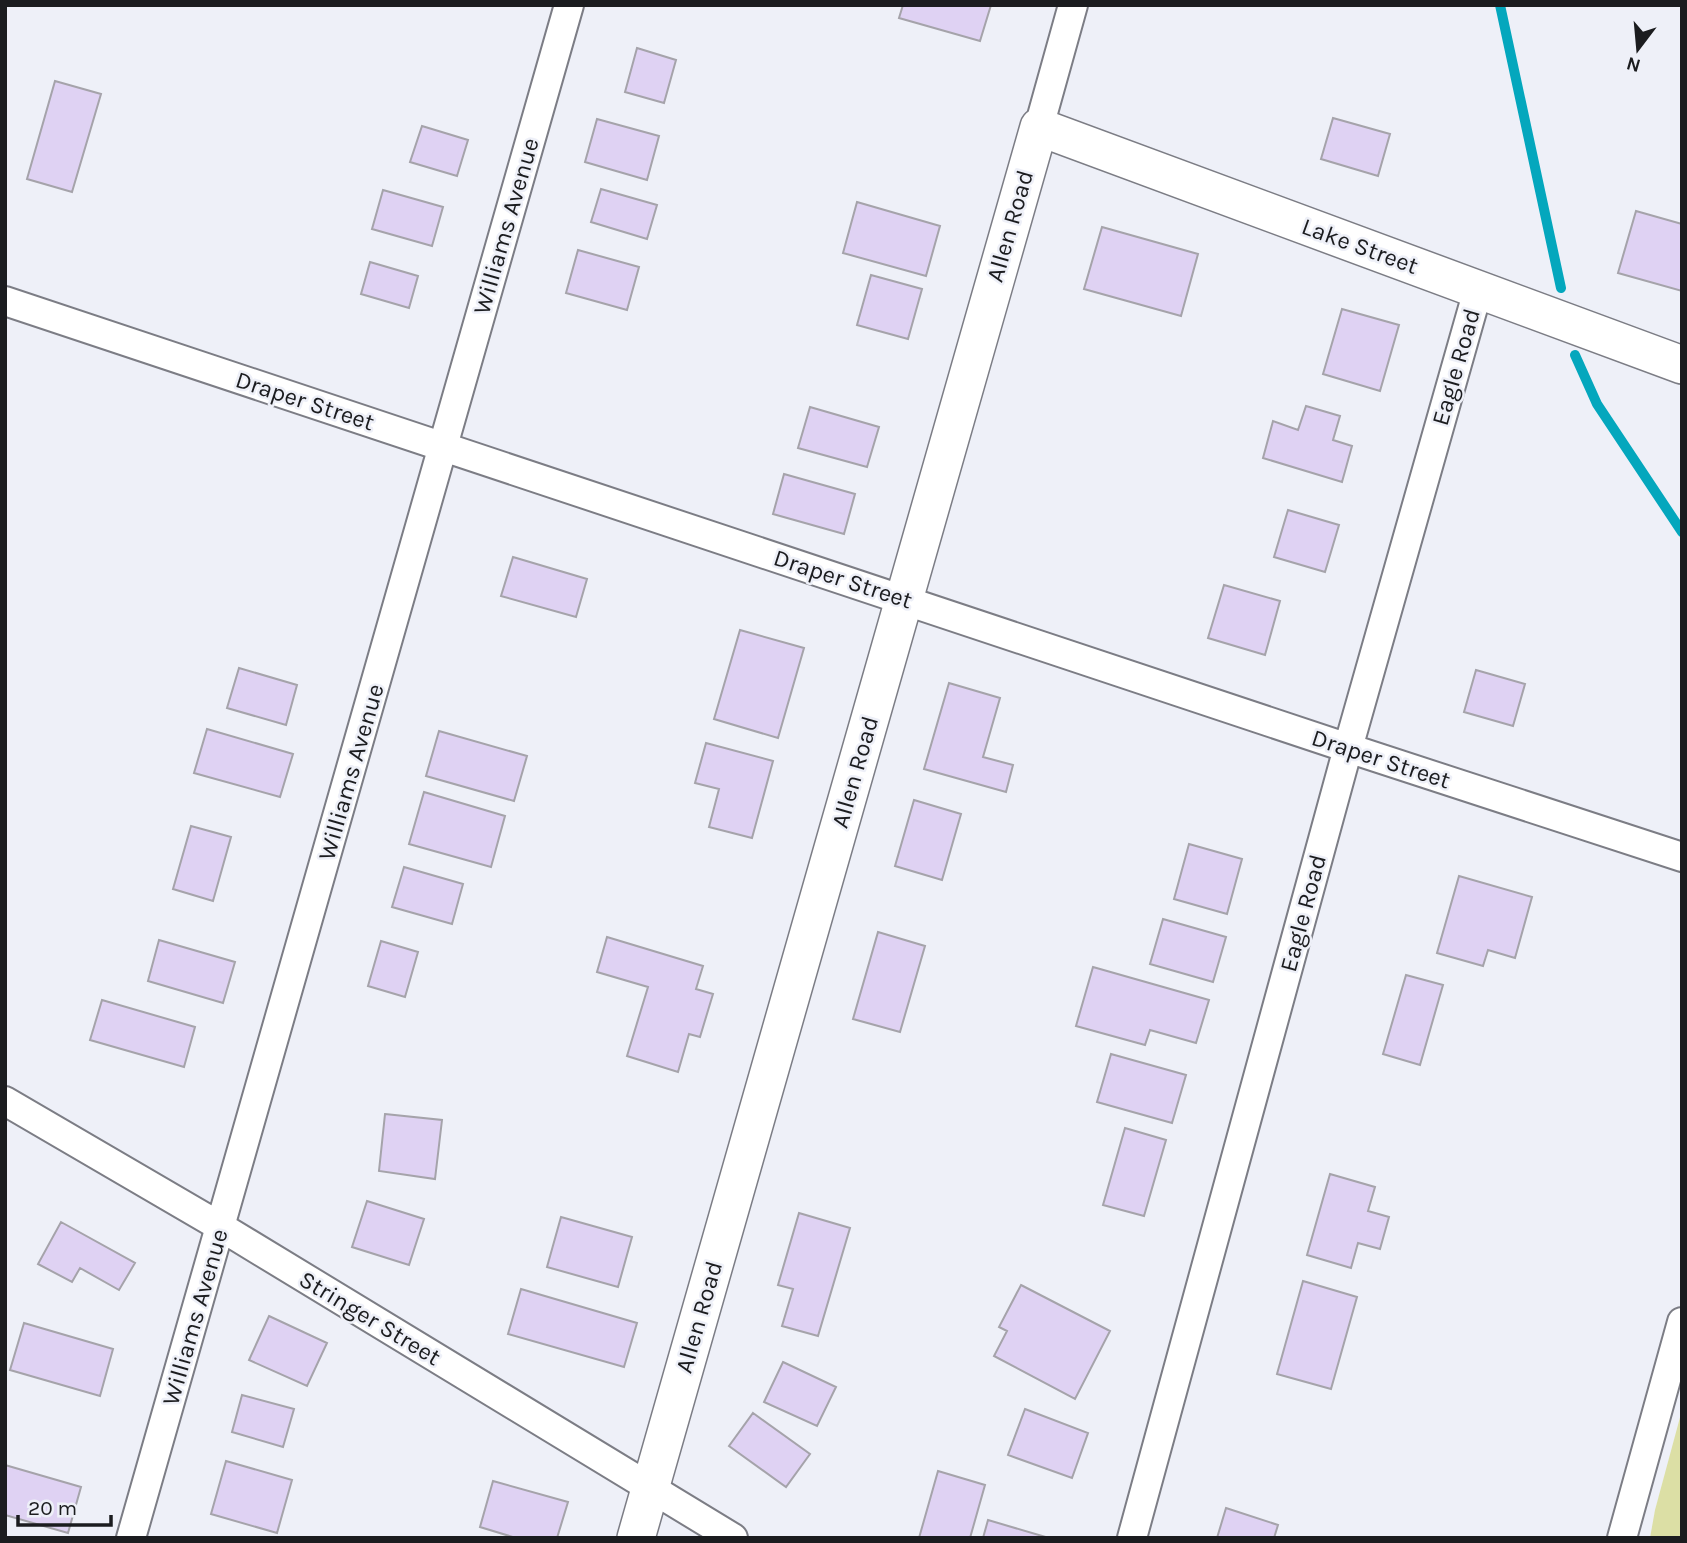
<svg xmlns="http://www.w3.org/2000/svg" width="1687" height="1543" viewBox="0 0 1687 1543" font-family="Karla,sans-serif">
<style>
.green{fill:#dcdfa5}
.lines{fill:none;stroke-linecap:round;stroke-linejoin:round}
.stream{stroke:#04a7bd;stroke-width:10}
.building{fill:#dfd2f3;stroke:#a5a3aa;stroke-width:2}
.minor-casing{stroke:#7c7d85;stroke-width:32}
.tertiary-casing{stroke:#7c7d85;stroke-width:40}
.minor{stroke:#fff;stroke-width:28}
.tertiary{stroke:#fff;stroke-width:37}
.labels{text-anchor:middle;stroke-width:5;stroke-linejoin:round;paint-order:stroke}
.street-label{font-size:24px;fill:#1b1c1f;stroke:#eef0f8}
</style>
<rect width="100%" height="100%" fill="#eef0f8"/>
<path class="green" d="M1682,1410V1538H1650L1655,1510Z"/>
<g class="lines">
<path class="stream" d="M1500,5L1561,288
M1575,355L1597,404L1682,532"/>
</g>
<path class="building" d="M903,5H991L980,41L899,18Z
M637,48L676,60L664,103L625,92Z
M55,81L101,94L72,192L27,179Z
M1333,118L1390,134L1378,176L1321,159Z
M597,119L659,136L647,180L585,162Z
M422,126L468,140L457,176L410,162Z
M601,189L657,205L647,239L591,222Z
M383,190L443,207L432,246L372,229Z
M857,202L940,226L926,276L843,253Z
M1636,211L1682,224V291L1618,273Z
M1102,227L1198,254L1181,316L1084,289Z
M578,250L639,267L627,310L566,293Z
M370,262L418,276L409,308L361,294Z
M871,275L922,289L908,339L857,325Z
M1342,309L1399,325L1380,391L1323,374Z
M1306,406L1340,416L1333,440L1352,446L1342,482L1263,458L1273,421L1298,430Z
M810,407L879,427L867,467L798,448Z
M784,474L855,494L844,534L773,514Z
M1288,510L1339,525L1325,572L1274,557Z
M513,557L587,579L576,617L501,596Z
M1224,585L1280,601L1265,655L1208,638Z
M740,630L804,648L778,738L714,719Z
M239,668L297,685L286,725L227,708Z
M1476,670L1525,684L1513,726L1464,712Z
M949,683L1000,698L983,757L1013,765L1006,792L924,769Z
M207,729L293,754L280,797L194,773Z
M439,731L527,756L514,801L426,776Z
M706,743L773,761L752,838L709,827L719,789L695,783Z
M424,792L505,816L491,867L409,844Z
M914,800L961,814L942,880L895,866Z
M191,826L231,837L213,901L173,889Z
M1189,844L1242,859L1227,914L1174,899Z
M404,867L463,884L452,924L392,907Z
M1459,876L1532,897L1515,958L1488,950L1483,966L1437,953Z
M1163,919L1226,937L1213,982L1150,964Z
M878,932L925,946L900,1032L853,1019Z
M607,937L703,966L696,989L713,994L700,1037L689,1034L678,1072L627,1056L648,987L597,972Z
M159,940L235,962L223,1003L148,981Z
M381,941L418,952L405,997L368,986Z
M1093,967L1209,1000L1196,1043L1150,1030L1145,1045L1076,1026Z
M1406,975L1443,985L1420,1065L1383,1054Z
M102,1000L195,1027L184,1067L90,1040Z
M1111,1054L1186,1075L1172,1123L1097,1102Z
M385,1114L442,1120L435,1179L379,1171Z
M1125,1128L1166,1140L1144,1216L1103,1205Z
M1330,1174L1375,1187L1368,1211L1389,1217L1380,1249L1358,1243L1351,1268L1307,1255Z
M367,1201L424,1219L409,1265L352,1247Z
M799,1213L850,1228L818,1336L782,1326L793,1289L778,1285Z
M561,1217L632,1237L618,1287L547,1267Z
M61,1222L135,1263L119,1290L80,1268L72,1282L38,1264Z
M1303,1281L1357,1297L1331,1389L1277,1374Z
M1021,1285L1110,1331L1075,1399L994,1356L1007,1331L999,1327Z
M521,1289L637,1323L624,1367L508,1334Z
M269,1316L327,1343L307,1386L249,1360Z
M24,1323L113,1349L100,1396L10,1370Z
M783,1362L836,1387L817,1426L764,1402Z
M242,1395L294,1409L283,1447L232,1432Z
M1025,1409L1088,1433L1072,1478L1008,1455Z
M753,1413L810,1454L786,1487L729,1446Z
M226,1461L292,1480L277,1533L211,1514Z
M5,1465L81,1487L68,1533L5,1515Z
M938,1471L985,1485L970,1538H919Z
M493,1481L568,1502L557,1538H516L480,1527Z
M1226,1508L1278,1525L1274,1538H1217Z
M988,1520L1049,1538H983Z"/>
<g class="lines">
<g class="minor-casing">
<path id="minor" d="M1039,127L1073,5
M5,301L1348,748L1682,857
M5,1101L221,1227L733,1538
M131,1538L569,5
M1132,1538L1348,748L1478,290
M1622,1538L1682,1322"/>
</g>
<g class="tertiary-casing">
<path id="tertiary" d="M636,1538L1039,127L1682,365"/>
</g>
<use href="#minor" class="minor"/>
<use href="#tertiary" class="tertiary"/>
</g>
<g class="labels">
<g class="street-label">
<text transform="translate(506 226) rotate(-74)" y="8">Williams Avenue</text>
<text transform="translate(1010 226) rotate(-74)" y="8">Allen Road</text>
<text transform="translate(1360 246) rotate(20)" y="8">Lake Street</text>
<text transform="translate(1456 367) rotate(-74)" y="8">Eagle Road</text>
<text transform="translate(305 401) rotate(18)" y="8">Draper Street</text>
<text transform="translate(843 579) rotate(18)" y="8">Draper Street</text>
<text transform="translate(1381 759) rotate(18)" y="8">Draper Street</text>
<text transform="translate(351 772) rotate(-74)" y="8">Williams Avenue</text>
<text transform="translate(855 772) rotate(-74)" y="8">Allen Road</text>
<text transform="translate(1303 913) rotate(-75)" y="8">Eagle Road</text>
<text transform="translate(195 1317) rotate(-74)" y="8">Williams Avenue</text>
<text transform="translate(699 1317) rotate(-74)" y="8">Allen Road</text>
<text transform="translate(370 1318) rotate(31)" y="8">Stringer Street</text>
</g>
</g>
<rect width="1687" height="1543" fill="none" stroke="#1b1c1f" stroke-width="14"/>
<g transform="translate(1638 49) rotate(196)" stroke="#eef0f8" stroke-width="5" paint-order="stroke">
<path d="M0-5L12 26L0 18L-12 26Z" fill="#1b1c1f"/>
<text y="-10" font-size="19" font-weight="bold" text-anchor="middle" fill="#1b1c1f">N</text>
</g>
<path d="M18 1515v10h93v-10" fill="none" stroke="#1b1c1f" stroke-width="3.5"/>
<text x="28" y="1515" font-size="21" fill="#1b1c1f" stroke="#eef0f8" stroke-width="5" paint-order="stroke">20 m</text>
</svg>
